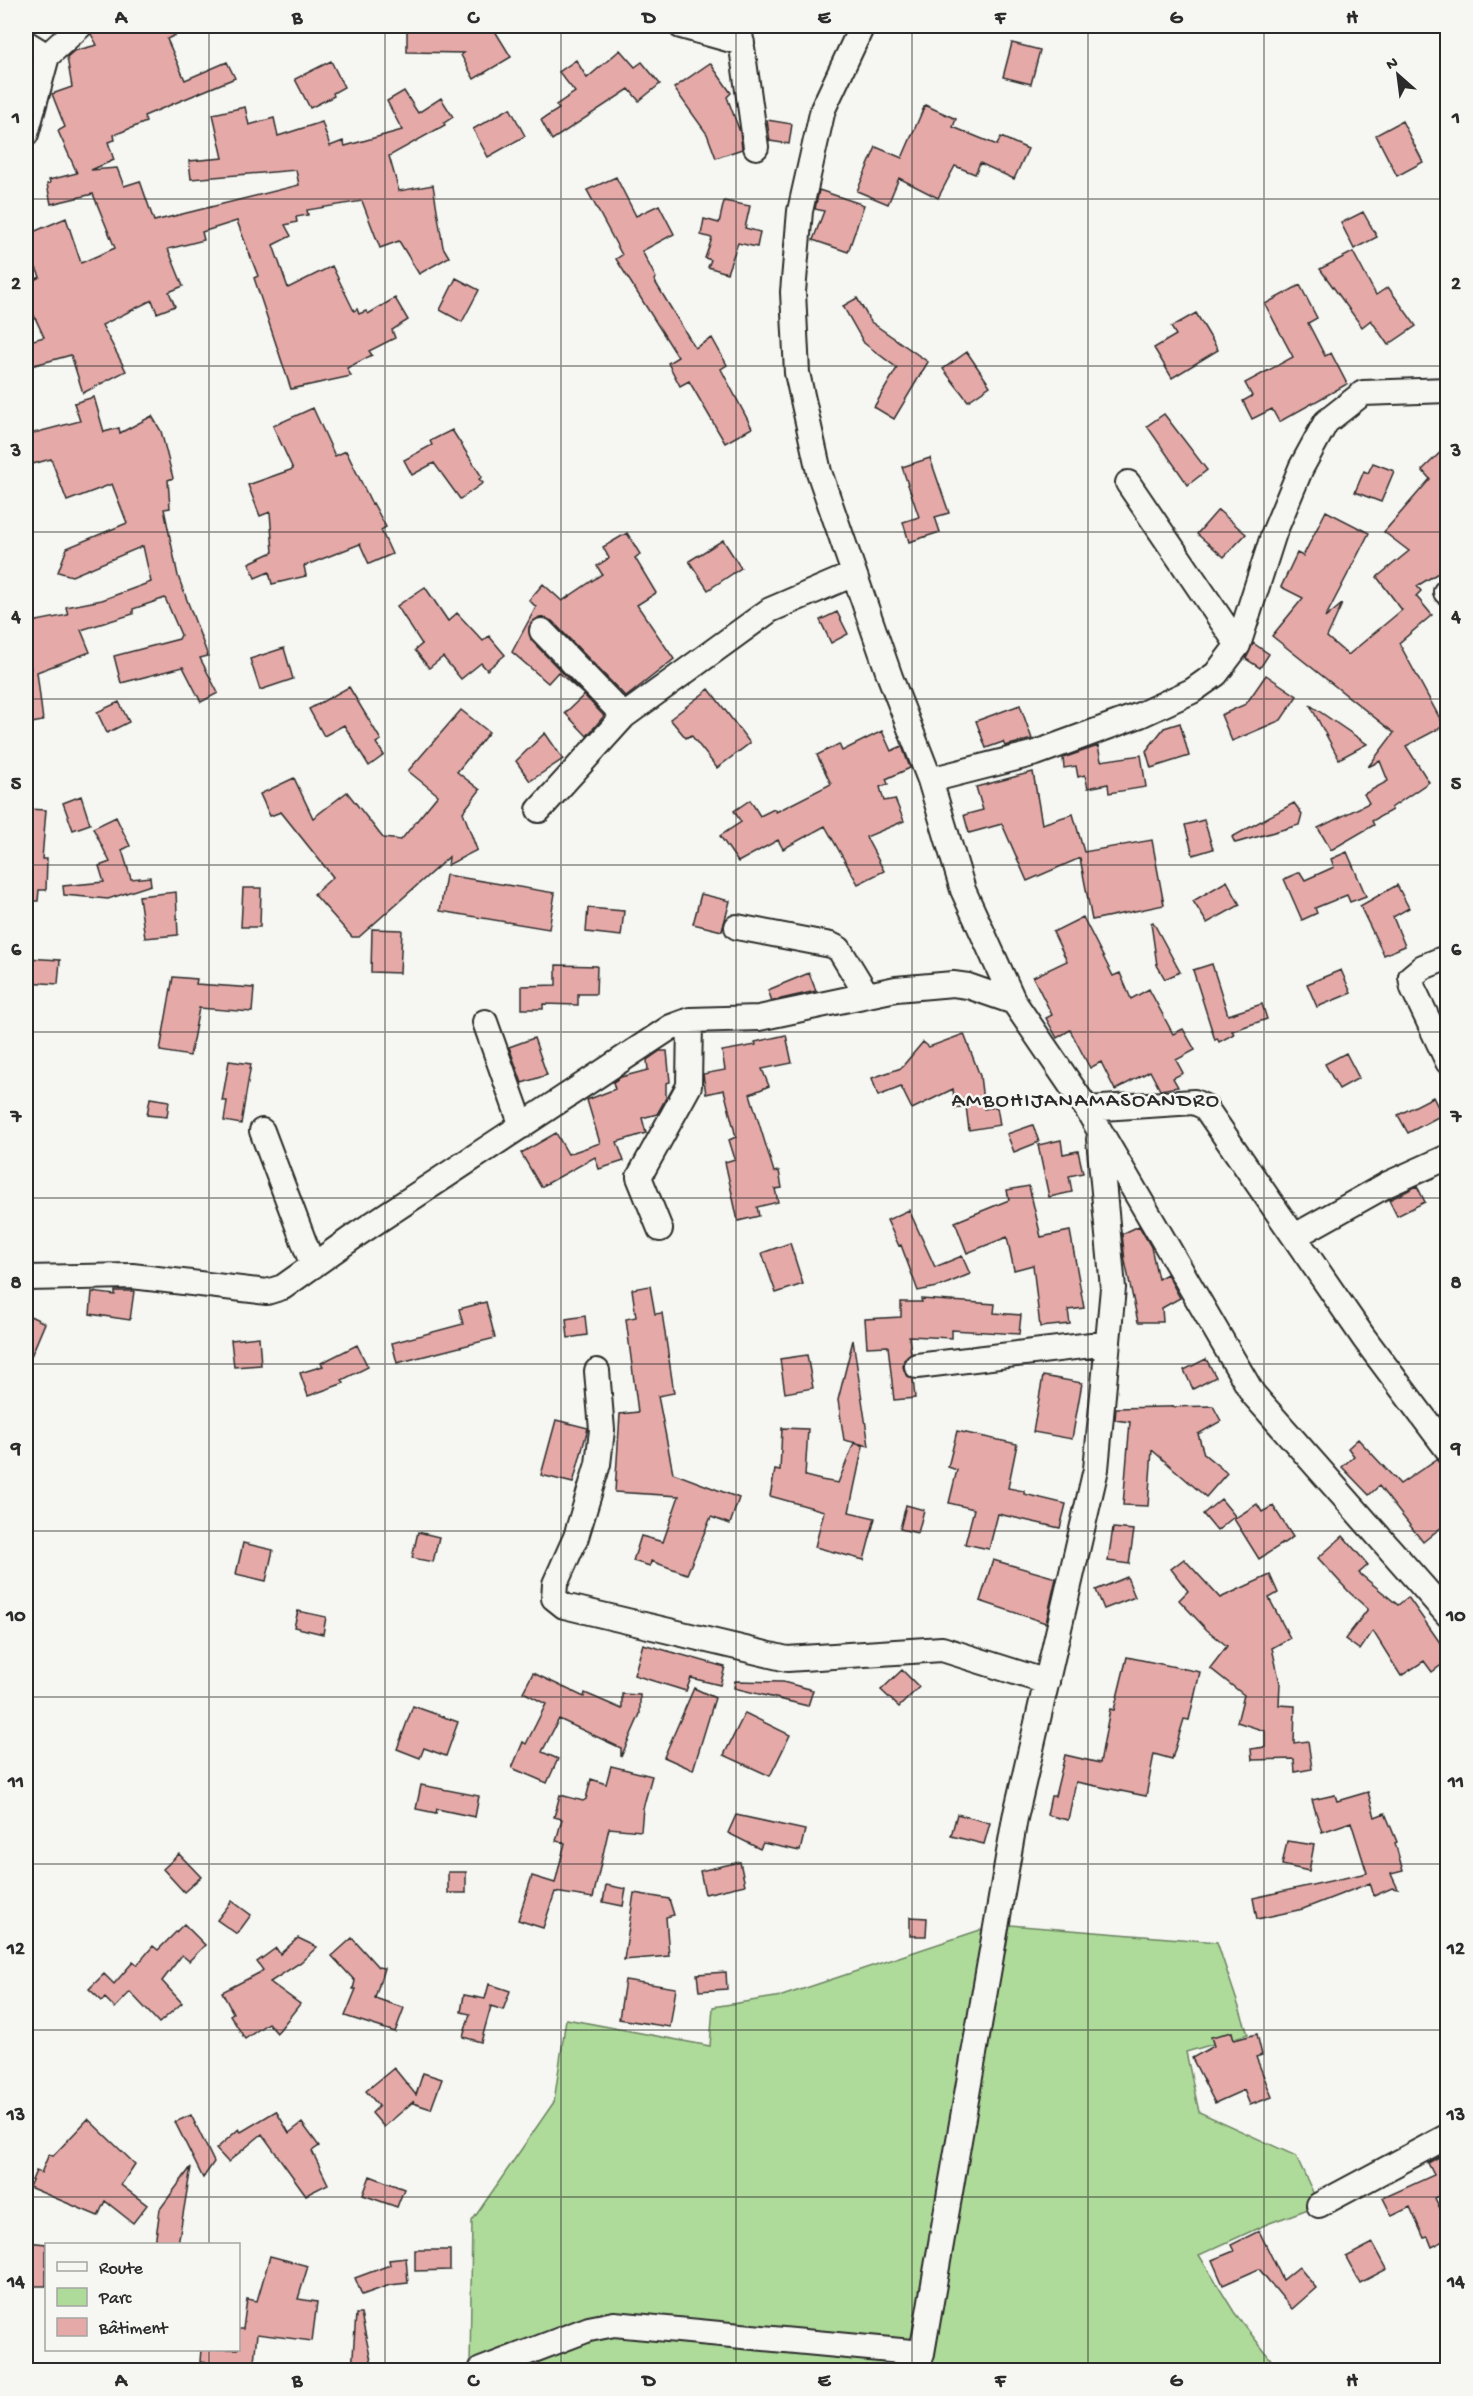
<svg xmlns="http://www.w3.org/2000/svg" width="1473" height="2396" viewBox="0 0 1473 2396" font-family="'Gochi Hand',sans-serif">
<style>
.green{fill:#aedb9a;stroke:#6c8362;stroke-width:1.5}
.building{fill:#e5aaa8;stroke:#2b2b2b;stroke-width:1.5}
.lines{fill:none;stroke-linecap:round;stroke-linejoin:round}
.minor-casing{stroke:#2b2b2b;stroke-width:28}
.minor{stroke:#f6f6f2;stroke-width:24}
.grid{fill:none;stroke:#2b2b2b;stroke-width:1.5;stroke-opacity:0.55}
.labels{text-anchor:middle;stroke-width:5;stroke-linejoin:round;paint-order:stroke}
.neighbourhood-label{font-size:22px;letter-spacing:1.5px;fill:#2b2b2b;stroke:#f6f6f2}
.neatline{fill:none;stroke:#2b2b2b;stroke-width:2}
.grid-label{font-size:20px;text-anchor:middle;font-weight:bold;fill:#2b2b2b}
</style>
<rect width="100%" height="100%" fill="#f6f6f2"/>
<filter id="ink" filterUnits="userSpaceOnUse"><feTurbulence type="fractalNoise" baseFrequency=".0167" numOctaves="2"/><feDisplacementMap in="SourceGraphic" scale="12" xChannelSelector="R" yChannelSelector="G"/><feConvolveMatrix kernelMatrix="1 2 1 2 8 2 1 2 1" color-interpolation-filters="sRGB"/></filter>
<g filter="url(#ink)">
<path class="green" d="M998,1924L1217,1942L1248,2034L1186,2052L1199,2112L1296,2156L1319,2205L1267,2224L1199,2255L1234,2312L1279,2370H470L472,2221L554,2102L566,2019L710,2046L713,2007L782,1996Z"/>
<path class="building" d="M94,26H194L167,39L185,80L227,62L235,78L144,116L146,122L114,135L115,140L108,142L114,160L91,170L117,168L124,186L140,181L154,221L299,185L296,170L191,179L189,161L223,158L213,114L245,107L249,125L274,118L278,136L322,122L330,146L343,141L345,146L402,130L387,101L404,91L418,113L441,98L453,117L444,123L445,125L389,156L399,191L433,185L443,247L449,257L419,274L399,241L380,248L362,201L307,210L308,215L296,217L297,222L285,225L291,236L273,245L288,288L332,266L354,311L357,309L359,314L366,311L368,314L395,298L408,320L392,330L395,338L369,351L372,355L347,368L351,376L291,389L254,278L258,276L237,221L202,232L204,240L168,249L183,286L169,292L175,306L157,313L152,300L102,325L126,371L83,393L71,355L31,366L26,342L44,337L26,298V284L40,277L26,245V235L66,218L81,263L115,248L93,194L51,204L47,184L50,183L49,180L77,173L58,131L65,127L52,94L72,87L67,57L74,51L97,45L91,34Z
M407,26H492L511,57L474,79L461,55L464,53L407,52Z
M1012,43L1040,50L1031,84L1003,77Z
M620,50L635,67L642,62L660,84L639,101L629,89L552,140L541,120L559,109L556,105L575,92L559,72L576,60L587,78Z
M331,61L344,87L333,93L334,96L310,108L295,79Z
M710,63L731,93L727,97L740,132L742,149L716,158L707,134L674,88Z
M925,105L956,119L953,127L997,145L1001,137L1028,149L1014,179L980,163L975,174L955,166L938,198L899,178L888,204L857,191L876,147L902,158Z
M510,108L525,136L488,157L473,129Z
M767,120L792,124L789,144L770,141Z
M1402,121L1423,162L1397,176L1376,135Z
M616,177L636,216L659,205L674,234L642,251L656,278L654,280L695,348L712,338L727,365L721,369L752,428L725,443L689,381L680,386L668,363L678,357L616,259L622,255L587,190Z
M819,190L864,205L848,252L813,240L824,211L815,209Z
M724,201L750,206L745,228L760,232L757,247L738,243L727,273L708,267L711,260L705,258L712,238L701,235L704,219L719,223Z
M1363,212L1377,237L1354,249L1341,223Z
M1353,252L1376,295L1388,287L1416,326L1388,345L1371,320L1362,327L1320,269Z
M456,278L479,290L462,322L440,310Z
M1300,285L1317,318L1308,323L1325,356L1331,353L1347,384L1279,422L1272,409L1252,419L1243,401L1252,396L1245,383L1293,357L1265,304Z
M857,298L871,322L928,362L894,419L874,407L897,368L864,343L843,306Z
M1196,313L1218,350L1172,378L1154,348L1176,335L1171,327Z
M967,352L990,386L968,401L943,369Z
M94,397L104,432L119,428L120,433L152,416L161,431L173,478L168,480L170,508L164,509L178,576L208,656L200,658L218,693L201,702L183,667L121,683L114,656L179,639L181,635L165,598L133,609V614L81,630L90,652L37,672L43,721L26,724V670L31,669L26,640V623L68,615L66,607L102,600L151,582L143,546L72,576L58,572L67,548L127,523L112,484L67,501L51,459L29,465L26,435L80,421L74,403Z
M313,408L335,456L346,451L372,504L373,503L386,527L381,530L392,554L369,564L360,544L304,566L306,576L272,584L269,572L255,578L249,563L273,552L270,512L260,516L248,485L293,469L273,426Z
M1164,414L1207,470L1188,485L1147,426Z
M452,430L482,477L479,479L483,483L460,499L434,463L412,475L404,460L432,445L430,441Z
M1448,445V567L1417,586L1421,591L1416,596L1432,615L1399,643L1444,726L1406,746L1429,782L1391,808L1392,810L1372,821L1374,825L1331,850L1318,828L1369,803L1364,794L1388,781L1380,761L1368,767L1394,733L1272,636L1303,598L1281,587L1297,553L1303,556L1326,511L1369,533L1325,618L1342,604L1327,637L1348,655L1402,610L1377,577L1409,551L1384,532L1430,479L1422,470Z
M930,458L949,513L935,517L940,532L909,542L903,522L919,517L902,467Z
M1373,463L1394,471L1381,502L1355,492L1364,471L1368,473Z
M1218,510L1246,534L1224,557L1197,534Z
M627,533L640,554L635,558L656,593L637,605L674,659L626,697L552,621L539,617L529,627L531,640L583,694L558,672L548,683L512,652L536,607L529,600L543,584L562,601L602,574L597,566L609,558L603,547Z
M723,540L741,568L708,590L689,561Z
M425,587L448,621L457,613L483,641L489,636L505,655L487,670L481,663L461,679L443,657L429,668L415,650L422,644L397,606Z
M837,612L848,634L831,643L820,620Z
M1253,643L1269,654L1260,668L1246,659Z
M284,648L293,679L260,690L250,659Z
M1266,675L1297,696L1281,720L1232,741L1221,715L1246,704Z
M349,687L381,740L376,743L384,755L369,766L344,725L324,736L309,709Z
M709,689L750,743L717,768L691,735L686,738L670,719Z
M584,695L604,716L587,736L565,713Z
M119,702L129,722L107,733L97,712Z
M1020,705L1032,739L1005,746L1003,742L986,748L976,721Z
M1310,705L1367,744L1339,759Z
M461,710L489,732L457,772L480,790L463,812L477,850L448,865L449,857L359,937H352L314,894L333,877L281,812L270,816L260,794L294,778L313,818L347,792L383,838L401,840L438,795L408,771Z
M1180,723L1189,756L1151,768L1146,751L1164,728Z
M882,731L891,751L902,746L910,768L886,779L888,784L880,787L884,801L895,799L904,821L866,837L884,871L858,884L825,826L783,849L778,840L738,862L720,836L741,822L734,811L750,800L760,816L774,809L776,812L831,784L817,755L839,744L842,751Z
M545,733L563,759L530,781L516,761Z
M1098,746L1101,761L1141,755L1146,787L1109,793L1108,784L1088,788L1085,775L1078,777L1076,766L1064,768L1063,758Z
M1033,772L1042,824L1073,814L1084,852L1152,840L1164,905L1092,920L1080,858L1027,881L1002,824L969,833L964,815L983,810L976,787Z
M81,796L90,824L73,830L63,803Z
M1294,803L1302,814L1299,825L1235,843L1232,837Z
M26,809L46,810L42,859H47L46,890H39L38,901H26Z
M116,817L130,846L122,850L131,879L150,877L151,885L108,899L64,895L63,886L104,882L99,866L110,862L93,828Z
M1204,820L1213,849L1193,855L1185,825Z
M1347,852L1366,896L1350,902L1347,895L1315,908L1317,913L1302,920L1284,879L1300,872L1305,880L1334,867L1331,859Z
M446,875L555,893L549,929L440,911Z
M1227,881L1240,905L1207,923L1193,901Z
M1397,885L1409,908L1393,917L1405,946L1384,955L1360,906Z
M243,888H261L260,927H241Z
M176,892L178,935L145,938L139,896Z
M701,894L730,901L722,931L693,924Z
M588,908L624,911L621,936L586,932Z
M1083,917L1113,976L1120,973L1131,999L1149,989L1173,1034L1183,1029L1195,1050L1176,1060L1183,1073L1173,1078L1178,1087L1160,1090L1150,1071L1115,1090L1101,1062L1090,1068L1070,1030L1057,1038L1046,1018L1052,1015L1033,977L1067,961L1053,932Z
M1153,922L1180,972L1165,979L1157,965L1151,923Z
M372,929L402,930L400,973L371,972Z
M26,958L60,960L58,984L26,982Z
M1212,964L1228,1015L1262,1004L1267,1019L1232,1031L1234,1034L1219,1042L1217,1038L1215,1040L1193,970Z
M556,965L597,966L596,994H578V1005L543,1004V1009H522V986L556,985Z
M1341,970L1351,993L1317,1007L1307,984Z
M809,973L816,991L772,1001L768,990Z
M173,977L197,979L196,984L254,988L252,1012L199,1008L190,1056L160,1051Z
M964,1034L980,1076L984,1109L997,1107L1000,1125L969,1130L966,1106L955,1108L953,1089L912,1109L901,1087L878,1096L872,1078L901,1068L923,1042L929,1047Z
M786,1035L792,1063L762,1069L769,1086L750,1094L774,1172L779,1171L782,1188L775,1189L778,1202L757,1207L759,1216L738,1221L725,1162L735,1159L729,1140L736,1137L724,1090L706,1094L703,1074L725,1070L722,1051L756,1045L755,1042Z
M534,1038L547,1075L522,1083L509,1047Z
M660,1051H667L670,1082L666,1083V1098L657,1114L642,1118L646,1133L617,1142L624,1161L599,1169L595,1157L541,1187L521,1153L556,1133L568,1154L600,1143L587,1100L615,1089L613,1082L621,1077L648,1070L647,1060Z
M1346,1053L1359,1078L1339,1089L1325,1064Z
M229,1061L251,1064L241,1124L224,1121L227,1101H222Z
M1433,1097L1442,1115L1408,1133L1398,1115Z
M150,1098L169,1101L167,1117L147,1115Z
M1033,1125L1039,1142L1014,1152L1007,1134Z
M1061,1140L1063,1154L1078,1151L1083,1173L1069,1176L1072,1192L1049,1197L1038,1145Z
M1029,1186L1041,1237L1070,1231L1084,1308L1068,1310L1070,1324L1040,1327L1033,1265L1014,1270L1007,1237L967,1253L955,1222L1009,1200L1007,1190Z
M1417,1186L1425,1202L1397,1216L1389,1200Z
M909,1210L935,1267L962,1256L970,1274L941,1286L918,1291L901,1245L899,1246L887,1220Z
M1139,1226L1151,1247L1158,1279L1167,1274L1180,1298L1162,1308L1163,1322H1138L1125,1261L1122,1234Z
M790,1243L803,1284L776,1293L762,1253Z
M650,1286L655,1314L662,1313L674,1393L658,1396L673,1473L739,1498L730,1524L711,1517L687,1574L651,1561L650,1566L633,1561L641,1536L663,1542L679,1496L615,1492L620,1414L638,1412L626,1319L636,1317L632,1289Z
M115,1291H134L130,1320L90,1314L92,1292L115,1295Z
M921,1299L995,1304L994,1313L1021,1315L1019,1334L952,1330V1338L909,1336L911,1354L904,1360L903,1367L906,1375L913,1379L915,1398L894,1400L888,1346L867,1347L865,1319L901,1317V1302H922Z
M486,1302L495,1338L397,1363L392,1343L463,1324L459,1309Z
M26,1314L45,1323L26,1368Z
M585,1316L587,1335L568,1338L566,1319Z
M259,1337L261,1365L234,1367L231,1340Z
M853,1340L869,1446L844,1440L838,1400Z
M357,1345L368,1367L342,1380L344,1383L308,1396L300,1373L323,1366L321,1363Z
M807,1355L813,1388L785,1393L780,1359Z
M1206,1359L1216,1377L1193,1389L1184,1370Z
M1043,1376L1082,1383L1072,1439L1033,1432Z
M1213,1406L1221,1421L1198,1434L1204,1454L1227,1473L1206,1497L1152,1450L1148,1506L1123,1505L1130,1422L1115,1420L1116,1408Z
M556,1420L588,1428L573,1483L541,1475Z
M782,1428L808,1429L805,1476L821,1480L838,1483L854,1443L863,1446L849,1512L875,1518L864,1560L815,1547L824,1511L770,1496L775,1470L780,1471Z
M957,1431L1017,1444L1008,1488L1024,1491V1494L1066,1504L1060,1528L998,1514L989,1549L965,1544L974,1509L949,1503L957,1470L948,1467Z
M1358,1439L1400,1484L1437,1459L1448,1473V1522L1423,1542L1379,1486L1369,1495L1342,1467L1354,1456L1348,1448Z
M1221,1499L1235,1516L1217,1531L1203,1514Z
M1257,1504L1262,1512L1273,1506L1293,1537L1259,1559L1234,1519Z
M906,1505L924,1510L918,1533L900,1529Z
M1113,1528L1134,1530L1129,1564L1108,1561Z
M418,1532L439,1537L433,1562L412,1558Z
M1343,1536L1368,1565L1359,1573L1398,1605L1408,1597L1448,1654V1660L1432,1672L1424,1661L1401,1676L1373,1631L1360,1650L1345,1639L1368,1609L1350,1593L1318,1558Z
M243,1543L273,1550L266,1581L236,1574Z
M1184,1559L1220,1598L1270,1575L1278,1593L1269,1598L1290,1638L1272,1648L1280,1683L1279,1705L1295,1706L1294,1743L1308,1741L1312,1769L1295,1772L1294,1759L1252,1760L1251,1749L1265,1747V1731L1237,1722L1244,1695L1210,1668L1227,1646L1207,1630L1179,1600L1188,1591L1171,1569Z
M993,1560L1056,1578L1046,1623L980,1601Z
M1127,1577L1135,1597L1104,1609L1096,1590Z
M298,1611L326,1617L323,1634L294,1627Z
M643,1644L725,1667L720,1685L691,1678L686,1691L634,1675Z
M1127,1657L1200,1672L1189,1720L1184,1719L1172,1759L1154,1754L1146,1796L1076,1782L1068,1820L1047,1815L1051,1796H1055L1065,1755L1100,1763L1110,1709L1114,1710Z
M902,1670L919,1687L899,1707L881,1690Z
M533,1673L584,1697L585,1693L622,1709V1694L640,1695V1714L621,1757V1748L559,1719L542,1752L558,1759L547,1783L512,1768L523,1742L526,1744L546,1704L523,1692Z
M735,1681L783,1682L813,1690L808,1706L734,1688Z
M694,1688L715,1698L693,1770L664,1757Z
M413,1706L458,1722L446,1756L424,1748L420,1758L397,1749Z
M745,1713L790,1735L770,1776L724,1755Z
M611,1766L652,1776L643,1808L641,1831L609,1828L593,1898L555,1892L543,1928L518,1920L532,1876L555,1883L565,1843L556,1841L562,1819L554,1817L560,1795L583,1801L586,1799L591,1779L606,1784Z
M421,1785L479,1796L475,1817L437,1809L436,1813L416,1809Z
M1368,1792L1375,1817L1385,1813L1397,1842L1395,1843L1403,1871L1391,1874L1398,1889L1392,1888L1374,1896L1370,1883L1303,1909L1257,1919L1253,1898L1367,1873L1351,1822L1322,1832L1312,1800L1335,1795L1337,1801Z
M957,1814L990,1823L984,1844L951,1836Z
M736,1815L805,1830L800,1851L763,1843L760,1849L728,1833Z
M1287,1841L1314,1845L1309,1871L1282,1865Z
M179,1854L201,1877L184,1892L163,1869Z
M740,1862L745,1885L705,1894L700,1871Z
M448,1872H466V1893H448Z
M606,1885L626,1889L623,1906L603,1902Z
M634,1893L669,1899L674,1915L666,1917L669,1956L624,1960Z
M232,1901L251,1915L237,1934L217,1920Z
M910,1917L927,1918L926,1936H910Z
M184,1924L205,1945L189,1961L182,1955L162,1981L182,2003L159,2023L130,1992L115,2008L105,1998L102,2001L89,1989L104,1974L114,1984L133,1962L137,1965L153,1946L158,1950Z
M298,1938L317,1947L301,1962L270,1982L300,2004L277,2033L268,2023L245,2039L230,2015L233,2013L222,1992L259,1973L263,1970L257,1962L276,1948L280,1954Z
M352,1938L378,1967L384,1968L375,1998L404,2008L395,2032L345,2016L356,1989H353L355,1981L332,1956Z
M726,1972L727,1989L699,1991L697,1974Z
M625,1980L676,1988L670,2027L619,2019Z
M489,1984L510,1991L503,2010L491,2006L481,2042L463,2037L470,2014L461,2012L464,1995L485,1999Z
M1232,2032L1234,2040L1257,2034L1262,2055L1256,2057L1272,2097L1250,2105L1244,2090L1215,2103L1192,2058L1214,2046L1211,2037Z
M394,2068L416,2095L423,2073L442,2079L431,2109L413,2103L414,2101L384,2127L372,2113L379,2106L366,2091Z
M276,2111L289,2133L302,2123L319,2146L312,2151L328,2184L306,2195L262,2134L228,2162L216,2149L239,2129L241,2132Z
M191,2115L214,2162L203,2178L175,2122Z
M88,2119L135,2164L121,2185L147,2205L133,2223L105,2201L98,2216L29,2187L36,2171L41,2173L49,2154L53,2156Z
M1448,2152V2202L1443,2194L1435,2198L1448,2225V2239L1432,2247L1428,2237L1424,2238L1410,2207L1392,2216L1383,2198L1434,2175L1428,2163Z
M191,2167L178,2244H155L160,2209Z
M370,2176L404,2189L397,2207L363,2195Z
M1259,2231L1283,2280L1299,2267L1316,2288L1292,2309L1259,2269L1223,2285L1212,2260L1234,2251L1231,2245Z
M27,2242L46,2244V2286H26Z
M1373,2243L1387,2269L1360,2283L1346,2257Z
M415,2250H450V2270L415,2271Z
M270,2256L308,2266L298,2299L317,2302L312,2341L257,2334L253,2370H238V2366L200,2362L201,2349H238V2329H243L247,2299L257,2301Z
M406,2258L408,2283L390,2285L362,2295L355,2278L390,2265L389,2260Z
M356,2314H361L373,2370H352Z"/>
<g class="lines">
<g class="minor-casing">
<path id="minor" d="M681,26L742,43
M739,26L756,147
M862,26L823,109L800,211L793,292L797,373L819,472L890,677L930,780L963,890L1014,1002L1087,1109L1253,1394L1448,1615
M26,43L47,56
M26,134L47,56L80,26
M1128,483L1238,645
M1446,592H1448
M542,631L624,716
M930,780L1036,753L1140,715L1192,691L1216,674L1238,645L1274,533L1301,468L1326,422L1363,393L1448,390
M539,810L624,716L770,610L854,574
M737,927L831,945L839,949L867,995
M1448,957L1423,967L1411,977L1413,988L1448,1062
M485,1022L522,1126
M1087,1109L1194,1102L1205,1107L1364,1338L1448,1450
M262,1131L313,1266
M660,1229L639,1177L689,1086L690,1020
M1295,1236L1388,1184L1448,1157
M26,1278L132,1276L267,1292L283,1287L359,1233L671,1027L690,1020L759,1018L896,989L953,984L968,986L1014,1002
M917,1366L1108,1343
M597,1371L602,1430L598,1464L576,1537L555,1584L554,1598L564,1606L787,1659L942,1649L1047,1682
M1319,2205L1448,2136
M481,2370L589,2329L614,2324L922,2353
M916,2370L922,2353L1015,1818L1096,1469L1113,1288L1099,1139"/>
</g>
<use href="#minor" class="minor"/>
</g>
</g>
<path class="grid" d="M209,26V2244M385,26V2370M561,26V2370M736,26V2370M912,26V2370M1088,26V2370M1264,26V2370M26,199H1448M26,366H1448M26,532H1448M26,699H1448M26,865H1448M26,1032H1448M26,1198H1448M26,1364H1448M26,1531H1448M26,1697H1448M26,1864H1448M26,2030H1448M26,2197H1448M209,2350V2370"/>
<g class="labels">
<g class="neighbourhood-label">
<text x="1086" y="1106">AMBOHIJANAMASOANDRO</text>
</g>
</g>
<rect width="1473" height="2396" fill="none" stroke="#f6f6f2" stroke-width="66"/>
<rect x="45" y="2243" width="195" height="108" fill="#f6f6f2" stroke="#a5a5a2" stroke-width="1.5"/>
<rect x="57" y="2262" width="30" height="9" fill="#f6f6f2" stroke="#a5a5a2" stroke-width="1.5"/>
<text x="99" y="2273" font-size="18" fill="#2b2b2b">Route</text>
<rect x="57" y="2288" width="30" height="18" fill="#aedb9a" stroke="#a5a5a2" stroke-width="1.5"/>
<text x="99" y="2303" font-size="18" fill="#2b2b2b">Parc</text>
<rect x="57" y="2318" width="30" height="18" fill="#e5aaa8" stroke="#a5a5a2" stroke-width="1.5"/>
<text x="99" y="2333" font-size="18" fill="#2b2b2b">Bâtiment</text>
<g transform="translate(1398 75) rotate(332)" stroke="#f6f6f2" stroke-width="4.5" paint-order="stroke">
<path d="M0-4.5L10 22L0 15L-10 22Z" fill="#2b2b2b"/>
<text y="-9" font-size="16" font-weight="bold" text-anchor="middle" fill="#2b2b2b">N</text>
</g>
<rect x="33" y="33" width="1407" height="2330" class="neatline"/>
<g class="grid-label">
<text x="121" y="23">A</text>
<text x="297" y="23">B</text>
<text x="473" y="23">C</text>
<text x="649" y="23">D</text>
<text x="824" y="23">E</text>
<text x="1000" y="23">F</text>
<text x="1176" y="23">G</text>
<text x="1352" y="23">H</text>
<text x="16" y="123">1</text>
<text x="1456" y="123">1</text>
<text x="16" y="289">2</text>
<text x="1456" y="289">2</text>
<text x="16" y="456">3</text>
<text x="1456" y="456">3</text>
<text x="16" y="622">4</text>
<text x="1456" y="622">4</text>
<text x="16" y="789">5</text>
<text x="1456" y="789">5</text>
<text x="16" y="955">6</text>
<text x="1456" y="955">6</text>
<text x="16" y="1122">7</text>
<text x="1456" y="1122">7</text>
<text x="16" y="1288">8</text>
<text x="1456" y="1288">8</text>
<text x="16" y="1454">9</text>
<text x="1456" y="1454">9</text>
<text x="16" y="1621">10</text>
<text x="1456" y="1621">10</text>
<text x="16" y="1787">11</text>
<text x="1456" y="1787">11</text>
<text x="16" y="1954">12</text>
<text x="1456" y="1954">12</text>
<text x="16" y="2120">13</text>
<text x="1456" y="2120">13</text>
<text x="16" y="2287">14</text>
<text x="1456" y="2287">14</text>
<text x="121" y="2386">A</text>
<text x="297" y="2386">B</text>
<text x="473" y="2386">C</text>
<text x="649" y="2386">D</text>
<text x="824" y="2386">E</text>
<text x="1000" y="2386">F</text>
<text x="1176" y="2386">G</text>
<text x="1352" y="2386">H</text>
</g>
</svg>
